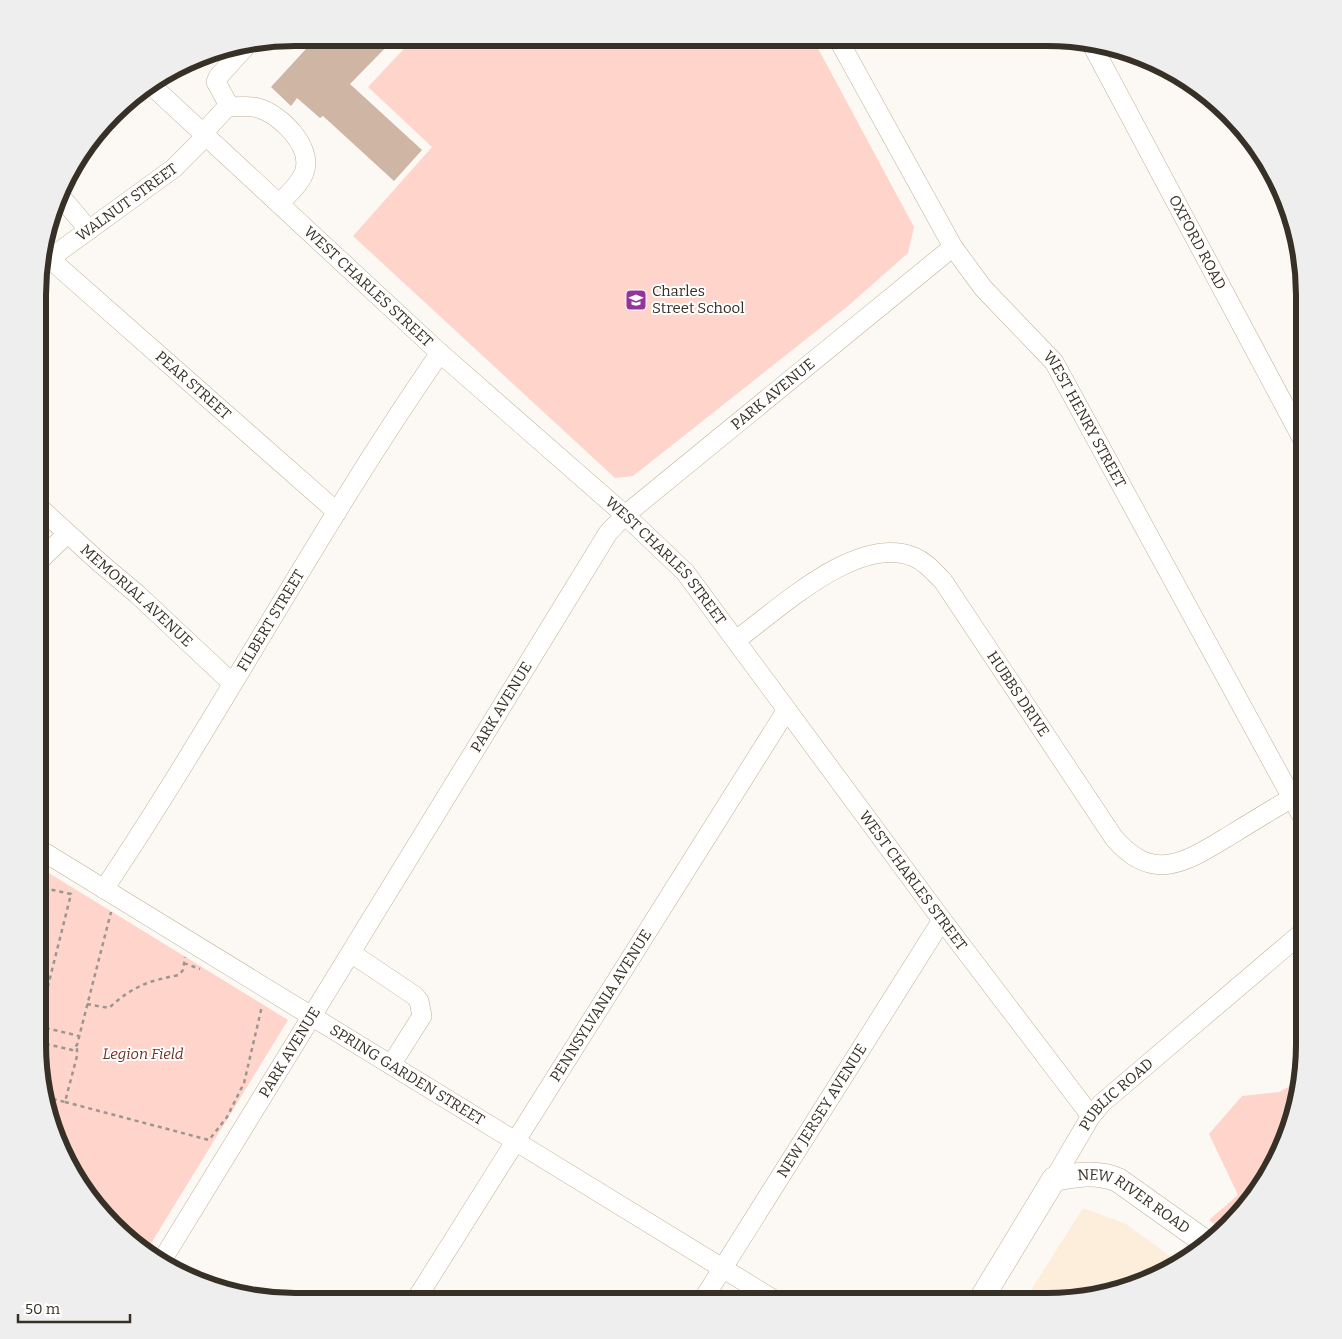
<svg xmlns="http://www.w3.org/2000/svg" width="1342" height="1339" viewBox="0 0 1342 1339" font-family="Bitter,serif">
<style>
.built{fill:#fceedb}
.green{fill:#fed4cb}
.building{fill:#cfb5a4}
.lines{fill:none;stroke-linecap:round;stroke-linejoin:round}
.minor-casing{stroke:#c0b097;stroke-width:20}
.major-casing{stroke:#c0b097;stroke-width:25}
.path{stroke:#9b968e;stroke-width:2.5;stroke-dasharray:4 4;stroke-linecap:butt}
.minor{stroke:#fff;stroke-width:19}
.major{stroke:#fff;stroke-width:24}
.labels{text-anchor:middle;stroke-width:4;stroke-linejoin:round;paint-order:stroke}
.street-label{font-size:15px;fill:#373026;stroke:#fff}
.poi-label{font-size:15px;fill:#373026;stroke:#fff;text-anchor:start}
.park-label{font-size:15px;font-style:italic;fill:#722f22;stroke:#fff}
.rim{fill:none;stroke:#373026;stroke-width:6}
</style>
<rect width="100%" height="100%" fill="#fcf9f4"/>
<path class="built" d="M1083,1208L1126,1224L1178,1262L1130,1288L1063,1301H1024Z"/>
<path class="green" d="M414,38L813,39L914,227L908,253L848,306L633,476L615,478L353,236L432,147L368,87Z
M39,867L288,1020L147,1250L91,1200L51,1127L38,1060Z
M1298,1082L1278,1158L1241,1213L1223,1230L1209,1220L1238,1195L1209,1134L1242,1096L1279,1092Z"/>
<path class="building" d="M316,38H395L350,84L422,150L394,181L323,116L320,118L297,98L291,106L271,87Z"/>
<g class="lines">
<g class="minor-casing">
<g id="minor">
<path id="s1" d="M838,39L953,247L983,288L1054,362L1304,820"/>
<path id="s2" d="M1091,43L1304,442"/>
<path id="s3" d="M152,86L440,353L625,515L685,572L942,920L1091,1116"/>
<path d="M227,107C237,107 248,105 258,108C280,114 314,147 304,173C300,184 288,194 280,203"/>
<path d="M204,132L227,107V102L216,82L218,77L247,45"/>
<path d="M61,197L89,230"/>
<path id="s4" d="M50,259L337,512"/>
<path id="s5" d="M42,264L174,168L207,135"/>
<path id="s6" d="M41,509L99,562L137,594L232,683"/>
<path d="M41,559L67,534"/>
<path id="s7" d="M736,640C779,609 858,533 914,557C926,562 934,572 943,581L1114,838C1153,884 1186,862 1229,836C1250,823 1271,810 1292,798"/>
<path id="s8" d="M39,849L776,1301"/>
<path id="s9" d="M104,889C221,714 320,526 440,353"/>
<path d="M351,953L415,996L419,1001L422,1016L391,1065"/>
<path id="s10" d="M1054,1179L1091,1116L1102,1103L1304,931"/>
<path id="s11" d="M161,1262L608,533L625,515L953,247"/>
<path id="s12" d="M415,1301L786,711"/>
<path id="s13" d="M702,1301L942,920"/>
</g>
</g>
<g class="major-casing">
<g id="major">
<path id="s14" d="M980,1301L1054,1179C1077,1175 1096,1171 1118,1180L1208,1244"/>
</g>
</g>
<path class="path" d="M184,963L200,969
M87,1004L109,1008C133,986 148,981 179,975L183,970L185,957
M38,1026L71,894L39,887
M38,1026L79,1036
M38,1042L72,1050L77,1045L111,912
M45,1097L65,1102L77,1056V1045
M65,1102L209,1140L227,1117L244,1083L262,1006"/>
<use href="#minor" class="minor"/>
<use href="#major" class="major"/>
</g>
<defs>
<g id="school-square" transform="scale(1.125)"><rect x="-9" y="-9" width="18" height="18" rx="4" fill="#94339a" stroke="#fff"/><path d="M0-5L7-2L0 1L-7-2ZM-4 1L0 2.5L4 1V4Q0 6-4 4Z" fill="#fff"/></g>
</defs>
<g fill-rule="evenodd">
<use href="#school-square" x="636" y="300"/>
</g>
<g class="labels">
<g class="street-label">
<text dy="5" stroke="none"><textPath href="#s5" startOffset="105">WALNUT STREET</textPath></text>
<text dy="5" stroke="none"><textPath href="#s2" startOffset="226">OXFORD ROAD</textPath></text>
<text dy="5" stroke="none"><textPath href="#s3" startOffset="295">WEST CHARLES STREET</textPath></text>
<text dy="5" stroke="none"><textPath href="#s4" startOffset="191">PEAR STREET</textPath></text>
<text dy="5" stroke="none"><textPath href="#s11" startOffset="1071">PARK AVENUE</textPath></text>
<text dy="5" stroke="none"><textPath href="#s1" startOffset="456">WEST HENRY STREET</textPath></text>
<text dy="5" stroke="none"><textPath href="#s3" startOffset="700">WEST CHARLES STREET</textPath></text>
<text dy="5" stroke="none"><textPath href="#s6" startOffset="129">MEMORIAL AVENUE</textPath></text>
<text dy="5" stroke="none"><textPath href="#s9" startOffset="316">FILBERT STREET</textPath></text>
<text dy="5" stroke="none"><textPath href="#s7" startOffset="378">HUBBS DRIVE</textPath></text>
<text dy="5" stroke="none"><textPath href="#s11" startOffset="651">PARK AVENUE</textPath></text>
<text dy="5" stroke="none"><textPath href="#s3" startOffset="1105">WEST CHARLES STREET</textPath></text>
<text dy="5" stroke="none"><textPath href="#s12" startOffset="349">PENNSYLVANIA AVENUE</textPath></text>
<text dy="5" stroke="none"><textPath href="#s11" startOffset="246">PARK AVENUE</textPath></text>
<text dy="5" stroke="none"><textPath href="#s8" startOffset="432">SPRING GARDEN STREET</textPath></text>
<text dy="5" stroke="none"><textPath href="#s10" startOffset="106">PUBLIC ROAD</textPath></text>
<text dy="5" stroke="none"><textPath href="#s13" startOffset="225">NEW JERSEY AVENUE</textPath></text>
<text dy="5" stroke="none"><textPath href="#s14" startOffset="230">NEW RIVER ROAD</textPath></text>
</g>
<g class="poi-label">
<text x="652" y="296">Charles<tspan x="652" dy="17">Street School</tspan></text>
</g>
<g class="park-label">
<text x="143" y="1059">Legion Field</text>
</g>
</g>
<path d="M0 0H1342V1339H0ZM295 46H1047A249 249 0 0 1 1296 295V1044A249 249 0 0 1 1047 1293H295A249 249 0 0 1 46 1044V295A249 249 0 0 1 295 46Z" fill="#efeeee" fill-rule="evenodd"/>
<path class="rim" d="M295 46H1047A249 249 0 0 1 1296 295V1044A249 249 0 0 1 1047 1293H295A249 249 0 0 1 46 1044V295A249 249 0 0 1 295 46Z"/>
<path d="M18 1314v8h112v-8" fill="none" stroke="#373026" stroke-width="2.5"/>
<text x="25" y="1314" font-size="15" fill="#373026" stroke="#ffffff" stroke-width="4" paint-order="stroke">50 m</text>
</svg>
